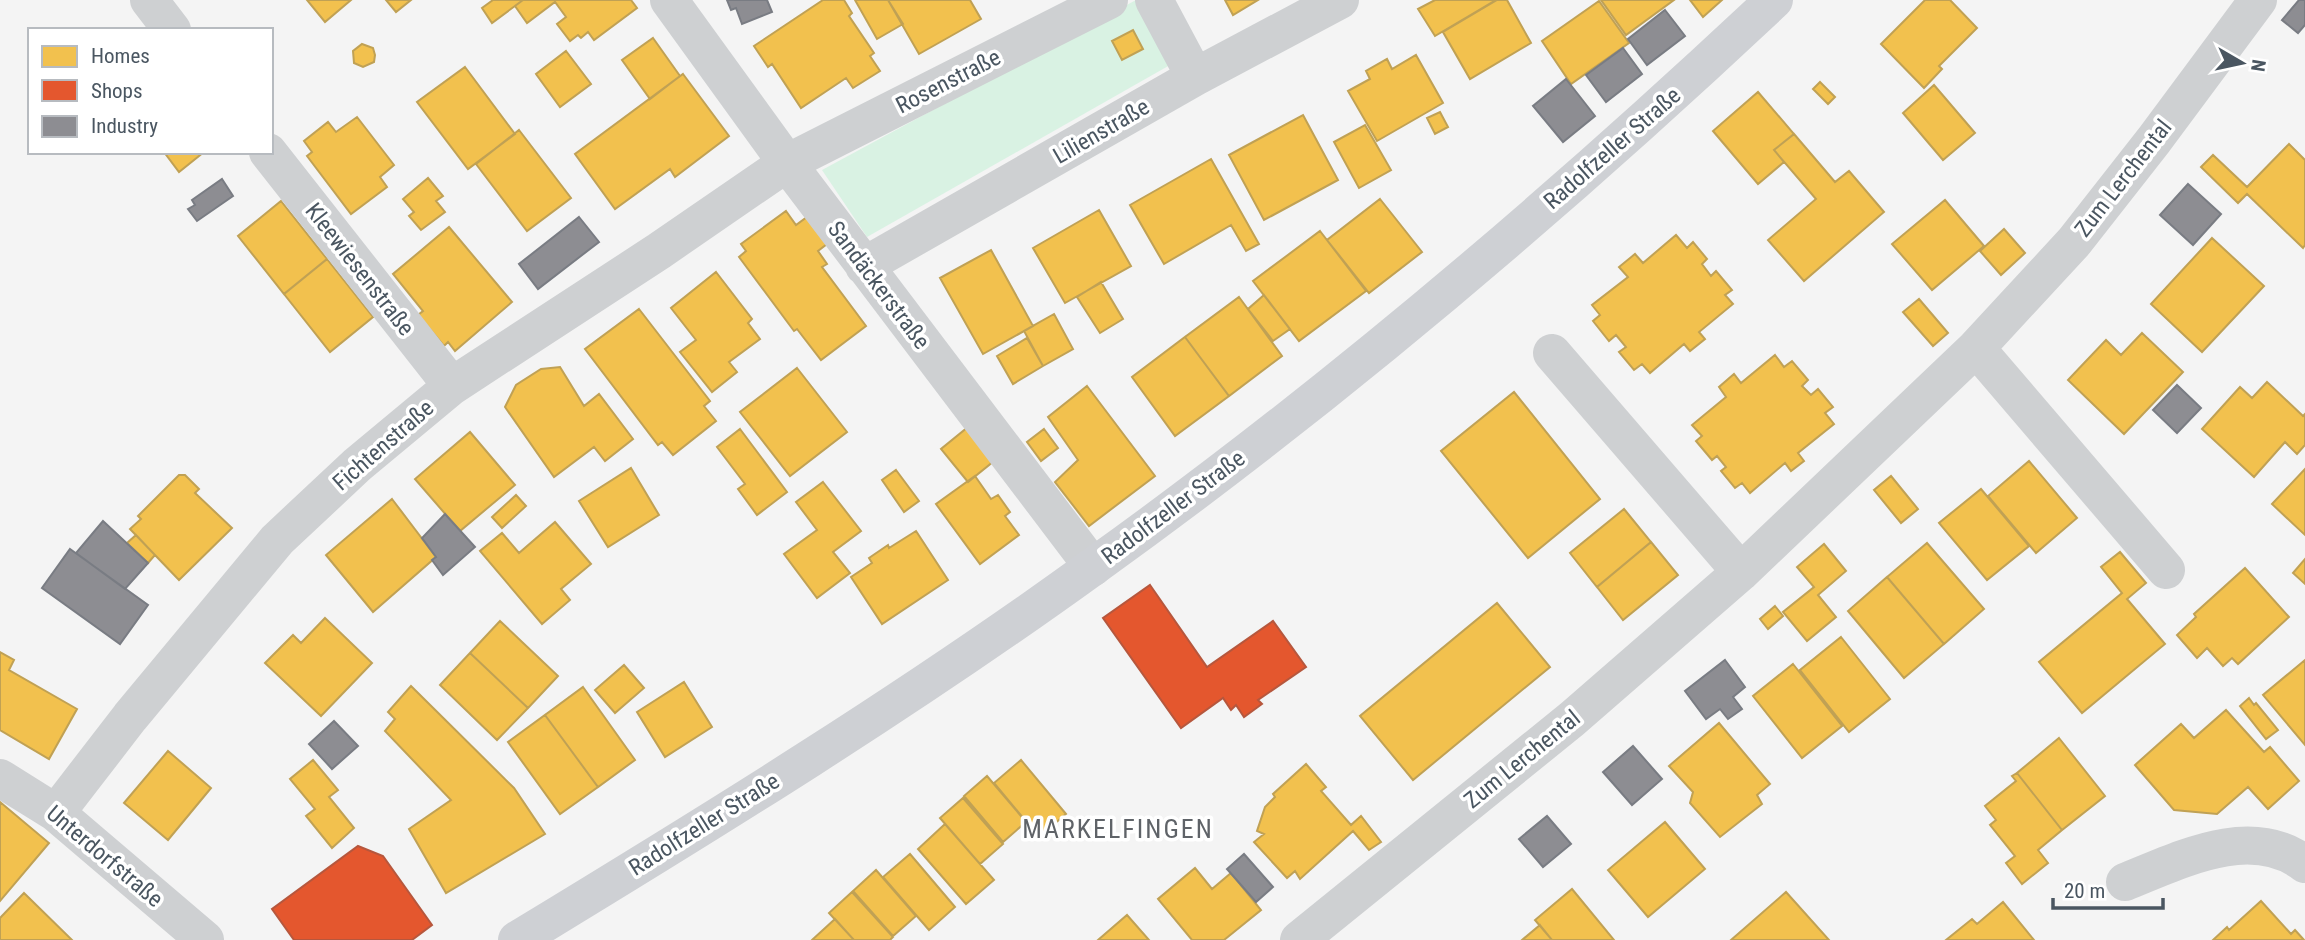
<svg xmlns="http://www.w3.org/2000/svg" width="2305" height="940" viewBox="0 0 2305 940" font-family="'Roboto Condensed',sans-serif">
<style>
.green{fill:#d9f2e3}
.homes{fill:#f2c14e;stroke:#c0a154;stroke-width:2}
.shops{fill:#e4572e;stroke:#b6573d;stroke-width:2}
.industry{fill:#8d8d92;stroke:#797c83;stroke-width:2}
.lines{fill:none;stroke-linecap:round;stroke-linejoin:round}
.street{stroke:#ced0d2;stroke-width:38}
.secondary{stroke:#ced0d4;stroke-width:38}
.labels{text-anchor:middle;stroke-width:7;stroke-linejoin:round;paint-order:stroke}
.street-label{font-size:23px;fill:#4a5661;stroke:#fff}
.quarter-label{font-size:26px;letter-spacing:2px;fill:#5f6368;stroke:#fff}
</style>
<rect width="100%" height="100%" fill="#f4f4f4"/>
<path class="green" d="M1136,0L1170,65L867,237L822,170Z"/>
<path class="homes" d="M307,0H351L325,22Z
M386,0H411L396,12Z
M493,0H523L492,23L482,8Z
M523,0H631L637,8L594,40L588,32L581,38L578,35L570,41L557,24L566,17L555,2L527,23L515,6Z
M823,0H844L852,13L849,16L874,53L870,56L880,71L853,88L846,78L801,108L772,64L768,67L754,46Z
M855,0H888L903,24L877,39Z
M888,0H970L981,19L919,54Z
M1225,0H1258L1233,15Z
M1435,0H1496L1435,36L1418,9Z
M1497,0H1507L1531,43L1470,79L1443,32Z
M1601,0H1674L1626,35Z
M1690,0H1722L1703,17Z
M1925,0H1950L1977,28L1939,66L1942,69L1924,88L1881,44Z
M1599,1L1629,43L1571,84L1542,41Z
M1133,30L1143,49L1122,60L1112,41Z
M653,38L680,76L650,99L622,60Z
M362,44L373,48L375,55L374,62L363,67L354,63L353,51Z
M566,51L591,84L560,107L536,74Z
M1416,55L1443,103L1377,141L1348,91L1370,79L1366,71L1387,59L1392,69Z
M465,67L515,134L468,169L417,102Z
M683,74L729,136L675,177L670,169L615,209L575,154Z
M1820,82L1835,97L1828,104L1813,89Z
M1934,85L1975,133L1943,160L1903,113Z
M1758,92L1794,134L1774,150L1784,162L1758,184L1713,131Z
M1440,112L1448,127L1435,134L1427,118Z
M1303,115L1338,180L1264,220L1229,155Z
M357,117L394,165L380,177L387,187L351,214L307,156L312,152L304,141L328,122L336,132Z
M1365,125L1391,170L1359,188L1334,142Z
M519,130L571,198L527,231L476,164Z
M1794,134L1835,182L1849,171L1884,212L1804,281L1768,240L1816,199L1774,150Z
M2289,144L2305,160V245L2303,248L2247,194L2238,203L2201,167L2213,155L2247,187Z
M164,152H204L179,172Z
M1211,159L1259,244L1246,251L1231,225L1164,264L1130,205Z
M428,178L443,196L436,201L445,212L421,230L409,216L414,212L403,199Z
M1380,199L1422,252L1369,293L1327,240Z
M1945,200L1984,246L1932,290L1892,244Z
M281,201L327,259L284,294L238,236Z
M1099,210L1131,266L1065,303L1033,248Z
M786,211L796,225L807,217L827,244L818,251L827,264L822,267L866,326L821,360L797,329L794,331L739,257L746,251L741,244Z
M449,227L512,302L455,351L448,342L444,346L418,315L423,311L393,274Z
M2004,229L2025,253L2001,275L1980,251Z
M1320,231L1366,291L1299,341L1253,281Z
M1676,235L1687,248L1693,242L1707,259L1702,264L1711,276L1716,271L1732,290L1725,295L1733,304L1699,332L1705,339L1690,351L1684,344L1650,373L1642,364L1634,370L1619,352L1626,347L1616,335L1609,341L1593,321L1600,315L1592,305L1628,277L1619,267L1635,254L1643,263Z
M2212,238L2264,286L2202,352L2151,304Z
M991,250L1033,326L983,354L940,278Z
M327,259L373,317L330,352L284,294Z
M716,272L752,319L748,323L760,339L729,362L737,372L712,392L680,352L696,340L671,308Z
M1101,282L1123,319L1100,333L1077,297Z
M1264,295L1290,329L1273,341L1248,309Z
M1239,297L1282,356L1229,396L1185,337Z
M1919,299L1948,333L1933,346L1903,312Z
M639,309L710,401L704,406L716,421L673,455L662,442L658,445L585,349Z
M1054,314L1073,349L1043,366L1024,331Z
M2142,333L2183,372L2124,434L2068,380L2106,340L2121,355Z
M1185,337L1229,396L1175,436L1132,377Z
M1027,338L1043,366L1013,384L997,356Z
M1775,355L1784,367L1792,361L1808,380L1802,386L1811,395L1818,389L1833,407L1825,413L1834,424L1798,453L1804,461L1791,471L1785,463L1750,493L1742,483L1735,488L1721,471L1726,467L1717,456L1712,460L1696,441L1702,436L1692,425L1726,397L1719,387L1734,374L1741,383Z
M560,367L584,406L599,394L633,439L605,461L594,447L554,477L505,407L516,385L541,369Z
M797,368L847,432L790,476L740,412Z
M2267,382L2303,416L2305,414V445L2297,454L2285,442L2254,477L2202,429L2240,387L2252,398Z
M1087,386L1155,476L1089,526L1055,482L1078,460L1048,417Z
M1514,392L1600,499L1528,558L1441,451Z
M968,427L994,461L968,482L941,449Z
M740,429L787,492L757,515L738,489L745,484L717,447Z
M1044,429L1058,448L1041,461L1027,442Z
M470,432L515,485L460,531L415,479Z
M2029,461L2077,518L2036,553L1988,496Z
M631,468L659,515L608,547L579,501Z
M2305,469V535L2272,504Z
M896,470L919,501L904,512L882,480Z
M179,475H185L199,489L195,493L232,528L179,580L130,529L141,519L138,516Z
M975,476L991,499L998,495L1010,512L1005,516L1019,535L980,564L936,504Z
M1891,476L1918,509L1901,523L1874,490Z
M823,482L861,531L833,552L850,573L817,598L784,554L817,530L796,502Z
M1981,489L2029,546L1987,580L1939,523Z
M516,495L526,506L502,528L492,517Z
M392,499L436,557L373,612L326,555Z
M1624,509L1651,542L1597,587L1570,553Z
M555,522L591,564L561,589L570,600L542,624L480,551L502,533L519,553Z
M916,531L948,580L882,624L851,577L872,563L869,558L888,545L889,548Z
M136,535L155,555L148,563L127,543Z
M1651,542L1678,575L1623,620L1597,587Z
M1927,543L1984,609L1944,644L1887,577Z
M1824,544L1846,571L1818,595L1836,617L1807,641L1783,612L1814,587L1797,567Z
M2120,552L2146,583L2127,599L2165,644L2082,713L2039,662L2122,593L2101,567Z
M2305,559V584L2293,573Z
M2245,568L2289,617L2238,664L2232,658L2223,666L2207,648L2197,658L2177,635L2196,617L2194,614Z
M1887,577L1944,644L1904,678L1848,611Z
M1497,603L1550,667L1413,780L1360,716Z
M1775,606L1783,616L1768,629L1760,619Z
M325,618L372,663L321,716L265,663L293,635L301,643Z
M500,621L558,676L528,708L470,653Z
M1841,637L1890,699L1849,732L1800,670Z
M0,652L14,660L9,670L77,709L49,759L0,730Z
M470,653L528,708L497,740L440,685Z
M2305,660V745L2263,695Z
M1793,664L1842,726L1802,758L1753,696Z
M624,665L644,688L615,713L595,690Z
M684,682L712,727L665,757L637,712Z
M411,686L514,788L545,834L446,893L409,829L451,800L385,731L395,719L388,712Z
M583,687L635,760L598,787L545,715Z
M2249,698L2254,705L2256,703L2278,730L2266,739L2240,706Z
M2226,710L2264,752L2270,747L2299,781L2268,809L2248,787L2217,814L2174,810L2135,765L2181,724L2194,738Z
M545,715L598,787L560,814L508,742Z
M1719,723L1770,784L1757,795L1762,804L1720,837L1690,803L1693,792L1669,766Z
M2059,738L2105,796L2062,830L2017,773Z
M168,751L211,788L168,840L124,803Z
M313,760L338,790L329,797L354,828L332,848L306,816L315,809L290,779Z
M1021,760L1066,814L1039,837L994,783Z
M1306,764L1326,787L1321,791L1351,825L1361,816L1381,842L1369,850L1353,831L1300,879L1295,871L1287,878L1254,842L1264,834L1257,831L1265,807L1275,797L1273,794Z
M2017,773L2062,830L2038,850L2048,863L2022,884L2006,863L2015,856L1990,825L1996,820L1985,806L2016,781L2012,776Z
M987,776L1026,822L1003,842L964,796Z
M963,798L1003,844L980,864L940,818Z
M0,802L49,843L0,901Z
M1665,822L1705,869L1648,917L1608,870Z
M945,824L994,880L966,904L918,849Z
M910,854L955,907L929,930L883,877Z
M1195,868L1212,889L1231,873L1261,910L1224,940H1192L1158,899Z
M876,870L916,916L893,936L853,891Z
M1572,889L1614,940H1552L1535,920Z
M852,892L893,937L890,940H854L829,913Z
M1786,892L1829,940H1731Z
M24,893L72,940H0V918Z
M2261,901L2291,934L2295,930L2304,940H2213L2227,927L2229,930Z
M2003,902L2034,940H1946L1972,919L1977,924Z
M1127,915L1149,940H1098Z
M835,919L854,940H812Z
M1540,925L1552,940H1522Z"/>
<path class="shops" d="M1150,585L1207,667L1273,621L1306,667L1258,700L1262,704L1244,717L1236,705L1231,710L1223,698L1181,728L1103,618Z
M358,846L383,856L432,925L412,940H294L272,909Z"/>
<path class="industry" d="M727,0H767L772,12L742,24L736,8L731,10Z
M2299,0H2305V25L2298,33L2282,20Z
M1665,10L1685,36L1647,65L1628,39Z
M1623,48L1642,74L1606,102L1586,75Z
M1566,79L1595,116L1563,142L1533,106Z
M222,179L233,196L197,221L188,209L195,205L192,200Z
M2188,184L2221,214L2193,245L2160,215Z
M579,217L599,242L538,289L519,264Z
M2177,385L2201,408L2177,433L2153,410Z
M445,514L475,547L443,575L432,560L436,557L422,538Z
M103,521L148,563L125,589L76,553Z
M70,549L148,605L120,644L42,588Z
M1725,660L1745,687L1733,697L1742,709L1728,719L1720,709L1706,719L1685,691Z
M334,721L358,746L332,769L309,744Z
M1633,746L1662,779L1632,805L1603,772Z
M1547,816L1571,844L1543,867L1519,839Z
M1244,854L1273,887L1256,902L1227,869Z"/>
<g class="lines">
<path class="street" d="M149,0L172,30
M669,0L787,163L1093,567
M1154,0L1195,77
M268,152L452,386
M864,266L1195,77L1340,0
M1976,348L2166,570
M1552,353L1741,572
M0,778L56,813L205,940
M56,813L130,717L277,540L357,465L452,386L659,251L787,163L1109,0
M2125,882C2180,860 2251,823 2305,864
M1299,940L1572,719L1741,572L1976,348L2074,242L2154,140L2258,0"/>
<path class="secondary" d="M517,940C713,821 909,700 1094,566C1334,394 1559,202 1774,0"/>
</g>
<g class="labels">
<g class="street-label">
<text transform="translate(948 81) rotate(-27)" y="8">Rosenstraße</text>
<text transform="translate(1101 131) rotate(-30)" y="8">Lilienstraße</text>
<text transform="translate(1612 148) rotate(-41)" y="8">Radolfzeller Straße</text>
<text transform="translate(2123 178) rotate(-52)" y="8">Zum Lerchental</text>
<text transform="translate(360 269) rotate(52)" y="8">Kleewiesenstraße</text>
<text transform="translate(879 285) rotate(53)" y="8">Sandäckerstraße</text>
<text transform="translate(383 445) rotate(-41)" y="8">Fichtenstraße</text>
<text transform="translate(1173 507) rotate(-37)" y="8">Radolfzeller Straße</text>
<text transform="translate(1522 759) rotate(-39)" y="8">Zum Lerchental</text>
<text transform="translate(704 824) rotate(-32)" y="8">Radolfzeller Straße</text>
<text transform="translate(105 856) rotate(40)" y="8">Unterdorfstraße</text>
</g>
<g class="quarter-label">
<text x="1118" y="838">MARKELFINGEN</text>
</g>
</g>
<rect x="28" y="28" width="245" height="126" fill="#ffffff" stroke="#b7bbc0" stroke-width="2"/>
<rect x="42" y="46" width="35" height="21" fill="#f2c14e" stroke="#b7bbc0" stroke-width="2"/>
<text x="91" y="63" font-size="21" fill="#4a5661">Homes</text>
<rect x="42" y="80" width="35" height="21" fill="#e4572e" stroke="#b7bbc0" stroke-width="2"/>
<text x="91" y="98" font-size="21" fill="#4a5661">Shops</text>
<rect x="42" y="116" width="35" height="21" fill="#8d8d92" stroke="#b7bbc0" stroke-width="2"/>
<text x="91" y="133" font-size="21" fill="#4a5661">Industry</text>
<g transform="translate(2242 63) rotate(99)" stroke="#ffffff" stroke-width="5" paint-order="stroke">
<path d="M0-5L12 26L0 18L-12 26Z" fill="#4a5661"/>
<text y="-10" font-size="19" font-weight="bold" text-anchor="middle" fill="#4a5661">N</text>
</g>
<path d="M2053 898v10h110v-10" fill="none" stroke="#4a5661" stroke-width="3.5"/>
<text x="2064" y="898" font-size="21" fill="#4a5661" stroke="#ffffff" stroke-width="5" paint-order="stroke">20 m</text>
</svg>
